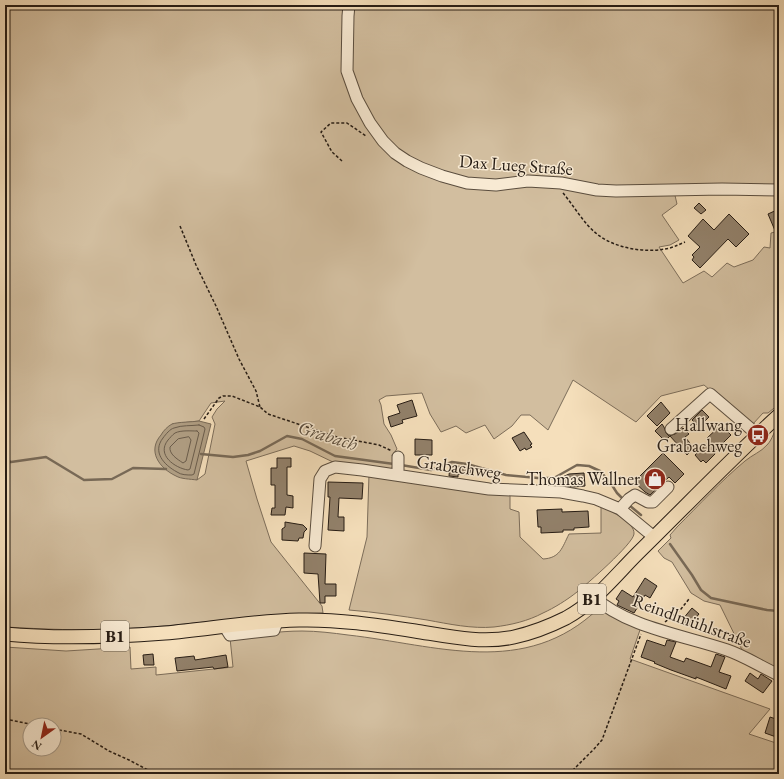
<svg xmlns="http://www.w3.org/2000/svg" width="784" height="779" viewBox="0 0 784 779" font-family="'EB Garamond',serif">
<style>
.green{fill:#d2be9f;stroke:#7c6d5a;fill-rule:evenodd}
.water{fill:#af9d82;stroke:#786956}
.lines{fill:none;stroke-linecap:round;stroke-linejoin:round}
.shore{stroke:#6a5c4b;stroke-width:1}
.stream{stroke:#786956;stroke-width:2.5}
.building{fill:#92816b;stroke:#261c14}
.minor-casing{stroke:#5a4d3e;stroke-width:13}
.major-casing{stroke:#261c14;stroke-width:15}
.path{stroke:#261c14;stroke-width:1.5;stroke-dasharray:3 2;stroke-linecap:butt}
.minor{stroke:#f8ead3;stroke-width:11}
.major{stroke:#f5dfbb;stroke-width:13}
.labels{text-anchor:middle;stroke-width:3;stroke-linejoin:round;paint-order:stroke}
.shield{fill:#f8ead3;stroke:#655a4d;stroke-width:1}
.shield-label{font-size:17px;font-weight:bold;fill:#261c14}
.street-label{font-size:18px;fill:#261c14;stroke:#f8ead3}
.poi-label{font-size:18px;fill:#261c14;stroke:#f8ead3;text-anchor:end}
.water-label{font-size:19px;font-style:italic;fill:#5d5040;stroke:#f8ead3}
</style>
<rect width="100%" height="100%" fill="#f5dfbb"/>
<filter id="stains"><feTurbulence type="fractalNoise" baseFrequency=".005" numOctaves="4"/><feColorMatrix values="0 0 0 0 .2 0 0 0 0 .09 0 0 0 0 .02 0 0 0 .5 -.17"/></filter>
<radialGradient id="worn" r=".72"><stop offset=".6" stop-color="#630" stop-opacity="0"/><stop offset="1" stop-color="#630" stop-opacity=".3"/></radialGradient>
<path class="green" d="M5,5H779V187H673L677,204L662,215L679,240L670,245L659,247L683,283L704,271L712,277L727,263L734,267L753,260L764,247L770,248L771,233L779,231V404L768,413H763L752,425L704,385L661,396L636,422L573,380L548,430L530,415H521L512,426L494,439L485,425L466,433L456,426L441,432L430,414L422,393L386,396L379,400L381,405L384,424L391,435L397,449L392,455L394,460L392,478L510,494V509L519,512L520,537L543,559C560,558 562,548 569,534L601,533V506C610,511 635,522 634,534C633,544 587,584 577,592C567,600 554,608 543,613C528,621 511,625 494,627C472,629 449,624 427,620C401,616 375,612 349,610L367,537L369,474L335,463L310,451L294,446L246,461L257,499L271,542L322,606L323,613C255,614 188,626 120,629C82,631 43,629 5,627ZM225,401L217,409L212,417L215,424L205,474L197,480L172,424L199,421L211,403Z
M779,424V672L744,654L720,605L704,601L691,593L672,562L664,558L658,551L671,538L670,535L677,527C699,505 721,481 745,461C752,455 761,452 767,445C773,439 774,430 779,424Z
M599,608L641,627L630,659L770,709L749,734L779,744V774H5V647L66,651L130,647L131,669L156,667V675L233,667L230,638C254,635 278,631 302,631C317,631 333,633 348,635C437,645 525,679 599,608ZM30,725H54V749H30Z"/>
<path class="water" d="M199,421L211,424L197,480C190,479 181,479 176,476C159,468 147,451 161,435C163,431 168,426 172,424C178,422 192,422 199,421Z"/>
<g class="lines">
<path class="shore" d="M199,425L204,427L205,429L194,474L192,475C187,475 181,475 177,472C164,465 152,452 163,438C166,434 170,429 174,428C182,425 191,426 199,425Z
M197,431L199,433L190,469L188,470C175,468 156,455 168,440C170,438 172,435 175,433C181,430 191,431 197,431Z
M189,437L191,440L186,461L183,463C177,459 169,454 170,447L178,439Z"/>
<path class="stream" d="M201,454L233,457L248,455L260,451L287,436L302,439L335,456L394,464
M5,460L11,462L46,457L84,480L112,479L133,468L166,469
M401,465L431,470L452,462L467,464L506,475L538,478H554L577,465L589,466L600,471L610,482L617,493L624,500
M629,505L641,515
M670,544L692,575L701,590L711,598L767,610L779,611"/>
</g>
<path class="building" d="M699,203L706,210L701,214L694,208Z
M779,209V240L768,214Z
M729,214L749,234L736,247L728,239L700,268L692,260L694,257L692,255L700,247L688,236L703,219L714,230Z
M412,400L417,416L402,420L403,423L391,427L388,417L400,413L397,405Z
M661,402L670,413L657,426L647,416Z
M702,410L709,417L699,427L692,420Z
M662,424L664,427L666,433L669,436L675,434L683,428L689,434L685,437L694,448L687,455L670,436L665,441L655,431Z
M721,425L731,435L714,452L715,454L706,463L703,460L701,462L695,455L710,441L707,438Z
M524,432L532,444L530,445L532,447L526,450L525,448L520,451L512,438Z
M415,439L432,440V455H415Z
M663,453L684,474L675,483L669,477L650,495L645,492L634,482Z
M277,458H291V467H287V495L293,496V508L286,507L285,515H271L272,508H275V485H271V468H277Z
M450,465L471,468L470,475L458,474V477L449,476Z
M584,473L585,486L573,487L556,485V480L569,474Z
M328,482L363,483L362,499L339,498L338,517H344V531L328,530L330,497H328Z
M562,509V512L588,511L589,527L574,528V530H563V532L541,533V527H538L537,510Z
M285,522L303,525L307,529L304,532L303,538H299L298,541L282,540V529L285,527Z
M304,553L326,554L325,584H336V596H325V603H320L318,574L304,573Z
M645,578L657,586L650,598L645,595L634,613L617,605L619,601L616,599L622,590L633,597Z
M692,608L699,614L689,626L682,620Z
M647,640L665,646L667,640L676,642L670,657L684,662L686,658L711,667L716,654L725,657L719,672L731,676L726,689L696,677V679L671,670L654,663L655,662L641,657Z
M153,654L154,665H144L143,655Z
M226,655L228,667L214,669L213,667L177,671L175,658L194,656L195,660Z
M750,673L758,679L761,674L772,681L763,693L745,681Z
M770,717L779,720V738L765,733Z"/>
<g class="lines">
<g class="minor-casing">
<path id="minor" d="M349,5L348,16L347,71L357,99L370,123L383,141L395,153L407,161L421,168L442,176L467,183L496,185L528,181L561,183L597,190L616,191L722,189L779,190
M671,429L710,394L758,435
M398,457V475
M620,509L629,499L635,495L648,502H653L668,487
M315,546L320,479L325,471L335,467L362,470L489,489L561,492L583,496L596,499L620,509L654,537
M594,597C626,627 686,636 727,650C745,656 761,667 779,675
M225,627L230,635L274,630L277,622"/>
</g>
<g class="major-casing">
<path id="major" d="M5,634C58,639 112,637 165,633C209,629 254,621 299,620C337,619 377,625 415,631C447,636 481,644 514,637C532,633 550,626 566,618C594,603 615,576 637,554C684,508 730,460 779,415"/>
</g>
<path class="path" d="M342,161L332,152L321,132L331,123H347L366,136
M563,193C574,206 584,224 597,234C614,248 644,253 665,249C672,248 678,245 685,242
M180,226L196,265L216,306L239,359L256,391L260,407
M204,419L219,398L223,396H232L260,407L268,414L337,437L379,445L392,451
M665,622L681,609L689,599
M5,719L35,725
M54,729L81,734L109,751L129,760L148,770L153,774
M569,774L594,749L602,740L641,634"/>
<use href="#minor" class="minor"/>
<use href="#major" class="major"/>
</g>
<defs>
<g id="bus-disc" transform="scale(1.15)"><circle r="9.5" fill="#8f2418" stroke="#f8ead3"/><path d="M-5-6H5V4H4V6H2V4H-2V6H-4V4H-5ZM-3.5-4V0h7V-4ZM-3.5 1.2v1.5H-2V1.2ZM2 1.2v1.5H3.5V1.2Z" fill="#fff"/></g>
<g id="shop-disc" transform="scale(1.15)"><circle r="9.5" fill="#8f2418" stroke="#f8ead3"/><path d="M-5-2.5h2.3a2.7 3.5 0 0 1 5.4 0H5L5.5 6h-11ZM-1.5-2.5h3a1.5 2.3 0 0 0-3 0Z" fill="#fff"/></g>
</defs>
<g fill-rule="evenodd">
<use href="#bus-disc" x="758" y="435"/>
<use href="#shop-disc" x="655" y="479"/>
</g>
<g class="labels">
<g class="shield">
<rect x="578" y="584" width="28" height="30" rx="3"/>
<rect x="101" y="621" width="28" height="30" rx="3"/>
</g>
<g class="shield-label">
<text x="592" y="605">B1</text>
<text x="115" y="642">B1</text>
</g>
<g class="street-label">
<text transform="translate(516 165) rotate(4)" y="6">Dax Lueg Straße</text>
<text transform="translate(459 467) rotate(8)" y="6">Grabachweg</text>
<text transform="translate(692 621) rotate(20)" y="6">Reindlmühlstraße</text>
</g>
<g class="poi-label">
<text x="742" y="431">Hallwang<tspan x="742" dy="21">Grabachweg</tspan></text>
<text x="640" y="485">Thomas Wallner</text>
</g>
<g class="water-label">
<text transform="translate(328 435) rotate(17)" y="7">Grabach</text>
</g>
</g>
<rect width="784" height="779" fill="none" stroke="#f5dfbb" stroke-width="20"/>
<rect x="6" y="6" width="772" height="767" fill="none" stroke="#261c14" stroke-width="2"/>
<rect x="10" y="10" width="764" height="759" fill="none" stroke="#261c14"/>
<g transform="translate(42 737) rotate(213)"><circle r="19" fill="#f8ead3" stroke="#a49887"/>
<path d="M0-3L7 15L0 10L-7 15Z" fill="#8f2418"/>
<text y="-6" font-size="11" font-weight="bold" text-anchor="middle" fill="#261c14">N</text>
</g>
<rect width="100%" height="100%" filter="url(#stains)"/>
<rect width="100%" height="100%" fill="url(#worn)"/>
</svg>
